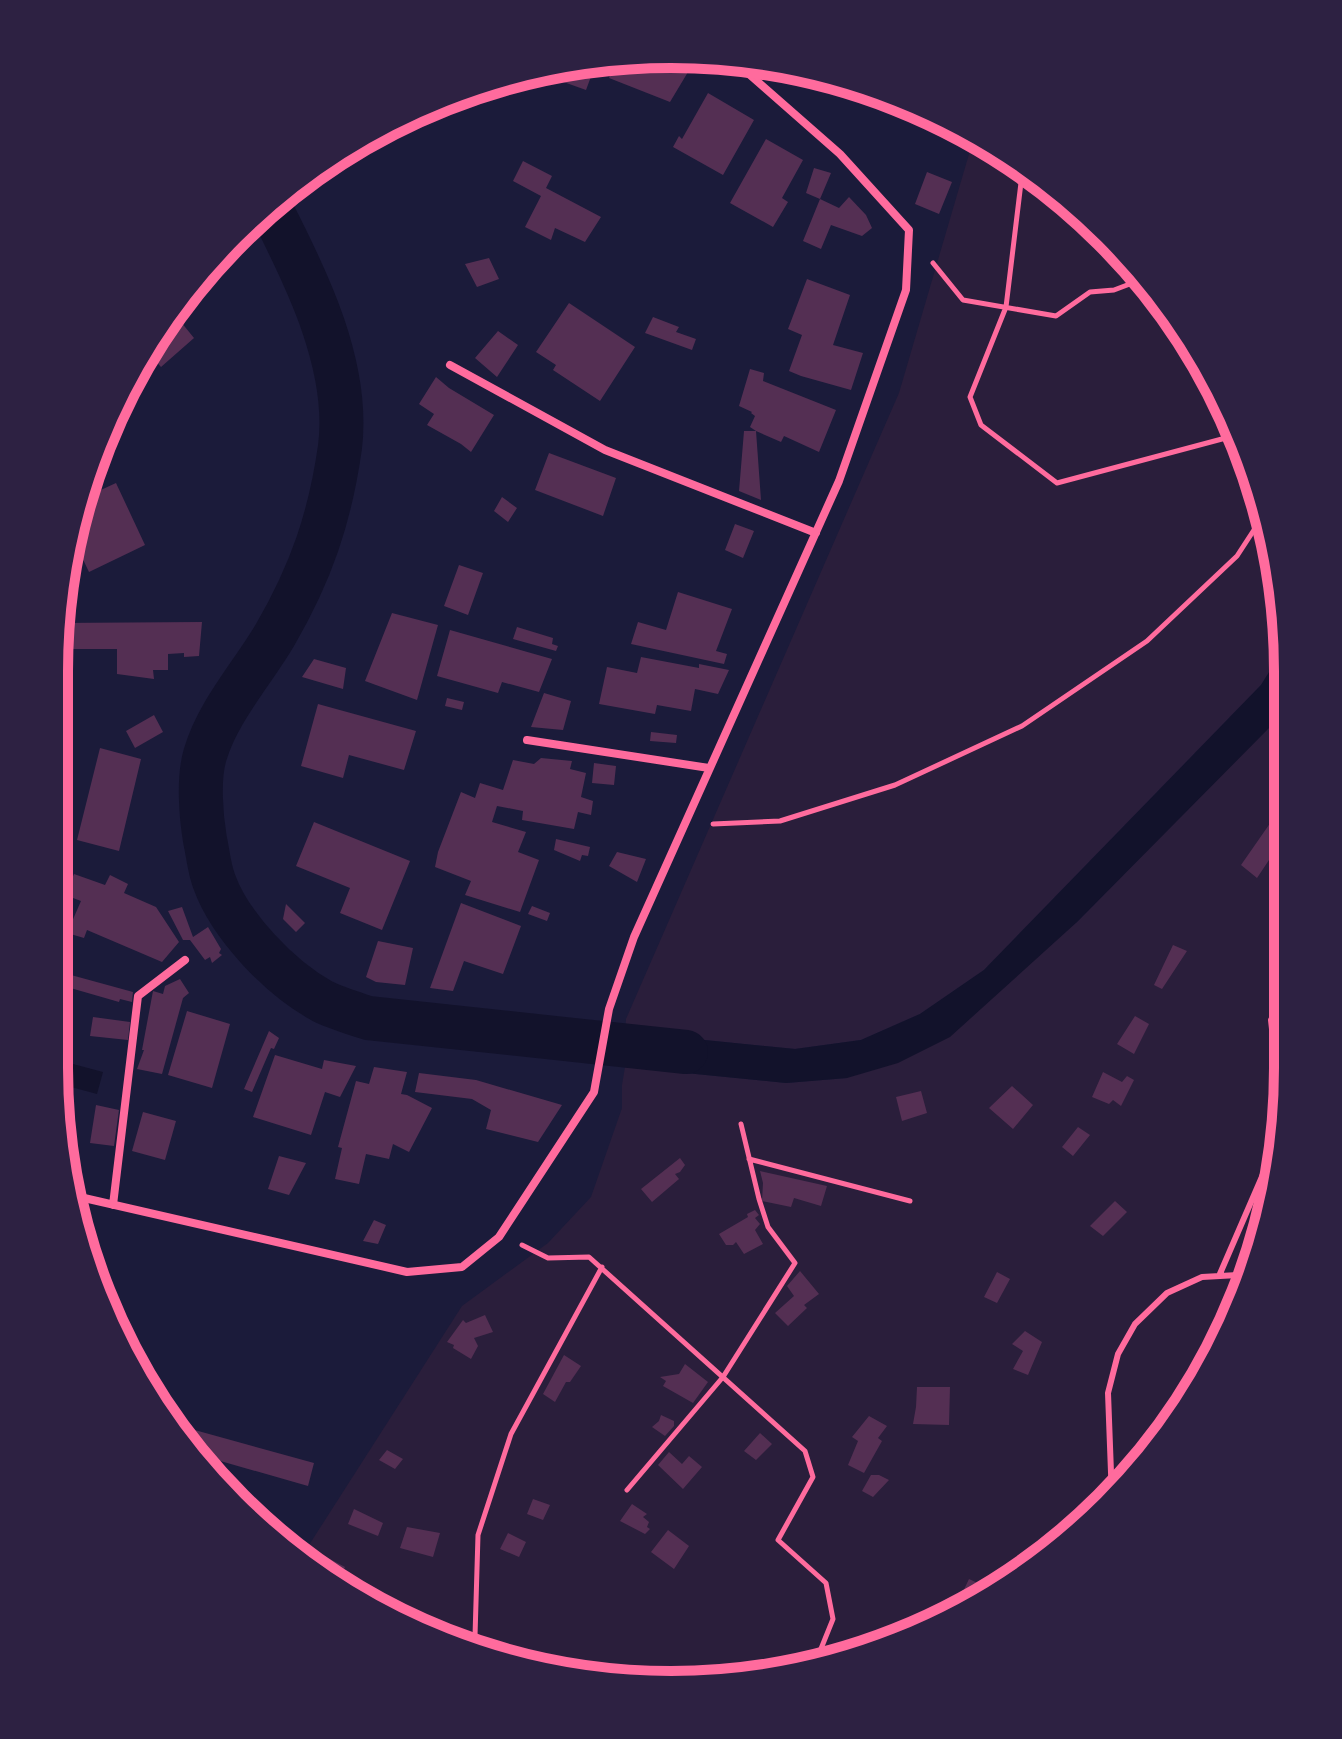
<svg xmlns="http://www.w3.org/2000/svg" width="1342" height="1739" viewBox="0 0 1342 1739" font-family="'Nunito Sans',sans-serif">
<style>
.green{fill:#2a1e3b}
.water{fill:#12122b}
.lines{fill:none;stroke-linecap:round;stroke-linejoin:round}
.canal{stroke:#12122b;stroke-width:44}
.building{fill:#542f53}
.path{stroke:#ff6b9d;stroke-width:5}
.service{stroke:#ff6b9d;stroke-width:6}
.minor{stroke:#ff6b9d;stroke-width:8}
.rim{fill:none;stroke:#ff6b9d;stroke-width:10}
</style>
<rect width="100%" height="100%" fill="#1b1b3a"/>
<path class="green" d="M974,137L1014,158L1108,235L1184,329L1255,472L1283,591V650L1261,685L984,970L920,1014L861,1040L795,1049L625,1032L626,1019L899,393Z
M1283,712V1149L1241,1304L1184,1410L1107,1505L1013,1581L831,1664L671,1685L512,1664L363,1603L302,1556L462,1306L548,1243L591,1197L622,1108V1085L625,1067L786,1083L847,1078L1077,922Z"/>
<path class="water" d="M1283,650V712L1277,720L1077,922L950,1037L898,1063L847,1078L786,1083L625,1067V1032L795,1049L861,1040L920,1014L984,970L1261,685Z
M58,1060L103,1072L97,1094L56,1083L54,1063L56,1064Z"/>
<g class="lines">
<path class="canal" d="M272,211C307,279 350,367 340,447C330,518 311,573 275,635C252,674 218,711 205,755C198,779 201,816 205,840C208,853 209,868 214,881C230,926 280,978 322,1001C336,1008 353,1013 368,1018L686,1052"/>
</g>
<path class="building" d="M671,54L697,57L670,102L609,78L617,59Z
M601,61L600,64L596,63L586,90L558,80L563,65Z
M708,93L754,120L723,175L673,147L679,136L682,139Z
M766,139L803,160L782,198L788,202L773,227L730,203Z
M523,161L552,176L546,188L601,217L585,242L555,228L551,240L525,227L541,196L513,181Z
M814,168L831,173L820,199L806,193Z
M927,172L952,182L939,214L915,204Z
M849,197L866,215L872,228L862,236L831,225L821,249L803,241L820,199L839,208Z
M489,258L499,279L477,287L465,264Z
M807,279L850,295L833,345L863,353L851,390L801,376L789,371L802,335L788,329Z
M569,303L635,347L600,401L553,370L556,365L536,352Z
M172,311L194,338L161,367L147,351Z
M653,317L679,327L676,332L696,339L692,350L645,333Z
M498,331L518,345L497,377L475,358Z
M750,369L764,373L763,381L836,410L819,452L784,436L781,442L756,431L761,500L739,491L744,431H756L750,427L755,416L751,413L752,412L739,406Z
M436,377L449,388L494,415L471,452L461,444L427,425L434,414L419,404Z
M549,453L616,478L603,516L535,490Z
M116,483L145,545L89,572L77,547L83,544L73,523L75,511L79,500Z
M502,497L517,508L508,522L494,511Z
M735,524L754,531L743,558L725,550Z
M459,565L483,573L468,615L444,606Z
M678,592L732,609L716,651L727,654L724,664L631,644L638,622L666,630Z
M392,613L438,625L417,700L365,681Z
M202,622L199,656L184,657V653L168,654V670H153L154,679L117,674V649H55L57,623Z
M517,627L553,638L552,644L558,646L556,651L513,639Z
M450,630L552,659L539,692L502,682L498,693L437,676Z
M641,657L699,668V664L729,670L718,694L695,689L691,711L657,705L655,714L599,704L607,667L637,673Z
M314,659L346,668L343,689L302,677Z
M544,693L571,701L563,730L531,727Z
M447,698L464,702L462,710L445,706Z
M318,704L416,731L404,770L349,755L343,778L301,766Z
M154,715L163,732L135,748L126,731Z
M651,732L677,735L676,743L650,741Z
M100,748L141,759L119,851L77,840Z
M541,758L572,761L570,769L586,773L581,797L593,801L591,815L578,812L574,829L522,820L523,811L497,806L492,822L526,832L518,852L539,860L520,912L465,895L471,881L435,867L438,852L461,792L475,798L480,783L503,790L513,760L534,764Z
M594,763L616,766L614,785L592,783Z
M1273,819L1283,834V839L1257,878L1241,865Z
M314,822L410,861L382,930L340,913L350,888L296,866Z
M556,839L590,847L588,856L582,855L580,861L554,850Z
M617,852L646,859L637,882L609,866Z
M74,874L105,885L110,875L128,884L124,893L156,907L179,942L162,962L87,930L84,938L67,933L81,901L65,895Z
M461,903L521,926L503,974L464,961L453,991L430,988Z
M286,904L305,923L296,932L283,919Z
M532,906L550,913L547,921L528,914Z
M182,907L193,937L208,927L221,949L219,953L222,955L212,963L210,957L205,960L190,940H183L168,911Z
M378,941L413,948L405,985L376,982L366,977Z
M1173,945L1187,951L1162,989L1154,985Z
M54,969L63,972L55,1002H54Z
M71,975L133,992L132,1002L120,999L119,1002L67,987Z
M180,979L189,993L183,998L162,1074L137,1069L144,1050H142L153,991L163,994L165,986Z
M187,1011L230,1024L212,1088L168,1075Z
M1135,1016L1149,1024L1134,1054L1117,1044Z
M93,1017L130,1022L128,1040L90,1036Z
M269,1031L279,1038L274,1049L271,1048L252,1092L244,1089Z
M275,1055L322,1069L324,1060L356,1066L340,1097L325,1092L311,1135L253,1117Z
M374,1067L407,1072L401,1094L407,1095L432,1108L409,1152L393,1144L389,1159L366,1154L359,1184L335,1179L342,1148L338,1147L356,1081L369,1084Z
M1103,1072L1122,1082L1127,1076L1134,1080L1121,1106L1113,1100L1109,1104L1092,1097Z
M419,1073L476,1080L562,1105L538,1142L486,1129L491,1110L472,1099L415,1092Z
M1012,1086L1033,1105L1013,1129L989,1108Z
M921,1091L927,1113L902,1121L896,1097Z
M96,1105L119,1110L114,1146L90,1143Z
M143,1112L176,1121L165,1160L132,1151Z
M1078,1127L1090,1135L1073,1156L1062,1147Z
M279,1156L306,1163L289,1195L268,1189Z
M680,1158L685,1165L680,1172L675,1174L679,1179L652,1202L641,1189Z
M760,1171L827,1186L821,1206L794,1198L791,1207L762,1201L763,1183Z
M1115,1201L1127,1212L1103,1236L1090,1226Z
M755,1210L759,1215L755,1218L760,1224L755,1230L763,1244L744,1254L736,1242L733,1245H726L719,1234L748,1217L747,1214Z
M374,1220L386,1225L378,1244L363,1241Z
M800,1271L819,1294L804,1305L807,1308L788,1326L775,1313L794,1296L787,1286Z
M997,1272L1010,1279L997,1303L984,1297Z
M485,1315L493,1332L474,1338L478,1346L471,1359L453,1348L454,1345L447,1342L463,1320L466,1323Z
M1025,1331L1042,1342L1028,1375L1013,1369L1023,1351L1012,1344Z
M564,1355L581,1366L570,1382H566L555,1402L543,1394Z
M685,1364L708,1382L693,1403L663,1386L666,1381L660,1377L679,1374Z
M917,1387H950L949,1425L913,1424L916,1407Z
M661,1415L674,1421V1426L665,1436L652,1427L659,1421Z
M869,1416L887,1426L878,1438L882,1441L864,1473L848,1465L858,1441L852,1437Z
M173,1424L314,1463L308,1486L196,1454Z
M760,1433L772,1444L756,1460L744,1451Z
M387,1450L403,1459L395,1469L379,1460Z
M669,1452L682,1464L689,1456L702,1467L683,1489L658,1465Z
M871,1475H879L889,1480L873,1497L862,1491Z
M533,1499L550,1505L543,1520L527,1514Z
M632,1504L647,1514L643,1517L649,1522L647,1527L650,1529L645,1534L620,1521Z
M354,1509L383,1523L378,1536L348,1524Z
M407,1527L440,1533L433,1557L400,1548Z
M668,1530L689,1546L674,1569L651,1552Z
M508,1533L526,1542L519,1557L500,1549Z
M324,1556L345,1567L338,1583L318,1568Z
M969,1579L984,1586L981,1596L948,1611L951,1599L959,1600Z"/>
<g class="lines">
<path class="path" d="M1023,166L1006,307L970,397L981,425L1057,483L1237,435
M933,263L963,300L1056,316L1090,292L1114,290L1143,279
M713,824L780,821L895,785L1022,726L1147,641L1237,556L1265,513
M749,1159L910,1201
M522,1245L548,1258L589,1257L805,1451L813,1477L778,1540L826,1583L833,1619L814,1666
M627,1490L723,1377L795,1263L768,1227L759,1199L741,1124
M475,1636L478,1535L511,1434L602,1267"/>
<path class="service" d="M1219,1276L1277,1142V1075L1271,1020L1283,998
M1110,1480L1125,1483
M1112,1499L1108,1393L1118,1354L1135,1324L1167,1293L1202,1277L1238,1275L1248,1280"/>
<path class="minor" d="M450,365L605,450L816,533
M527,740L709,768
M71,1195L407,1272L462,1267L499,1237L594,1092L609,1009L634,937L839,481L906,290L909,230L840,154L733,60
M113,1205L138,996L185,960"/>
</g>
<path d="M0 0H1342V1739H0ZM671 68H671A603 603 0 0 1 1274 671V1068A603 603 0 0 1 671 1671H671A603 603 0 0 1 68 1068V671A603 603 0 0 1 671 68Z" fill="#2d2142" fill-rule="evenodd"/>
<path class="rim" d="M671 68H671A603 603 0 0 1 1274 671V1068A603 603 0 0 1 671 1671H671A603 603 0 0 1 68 1068V671A603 603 0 0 1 671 68Z"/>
</svg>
